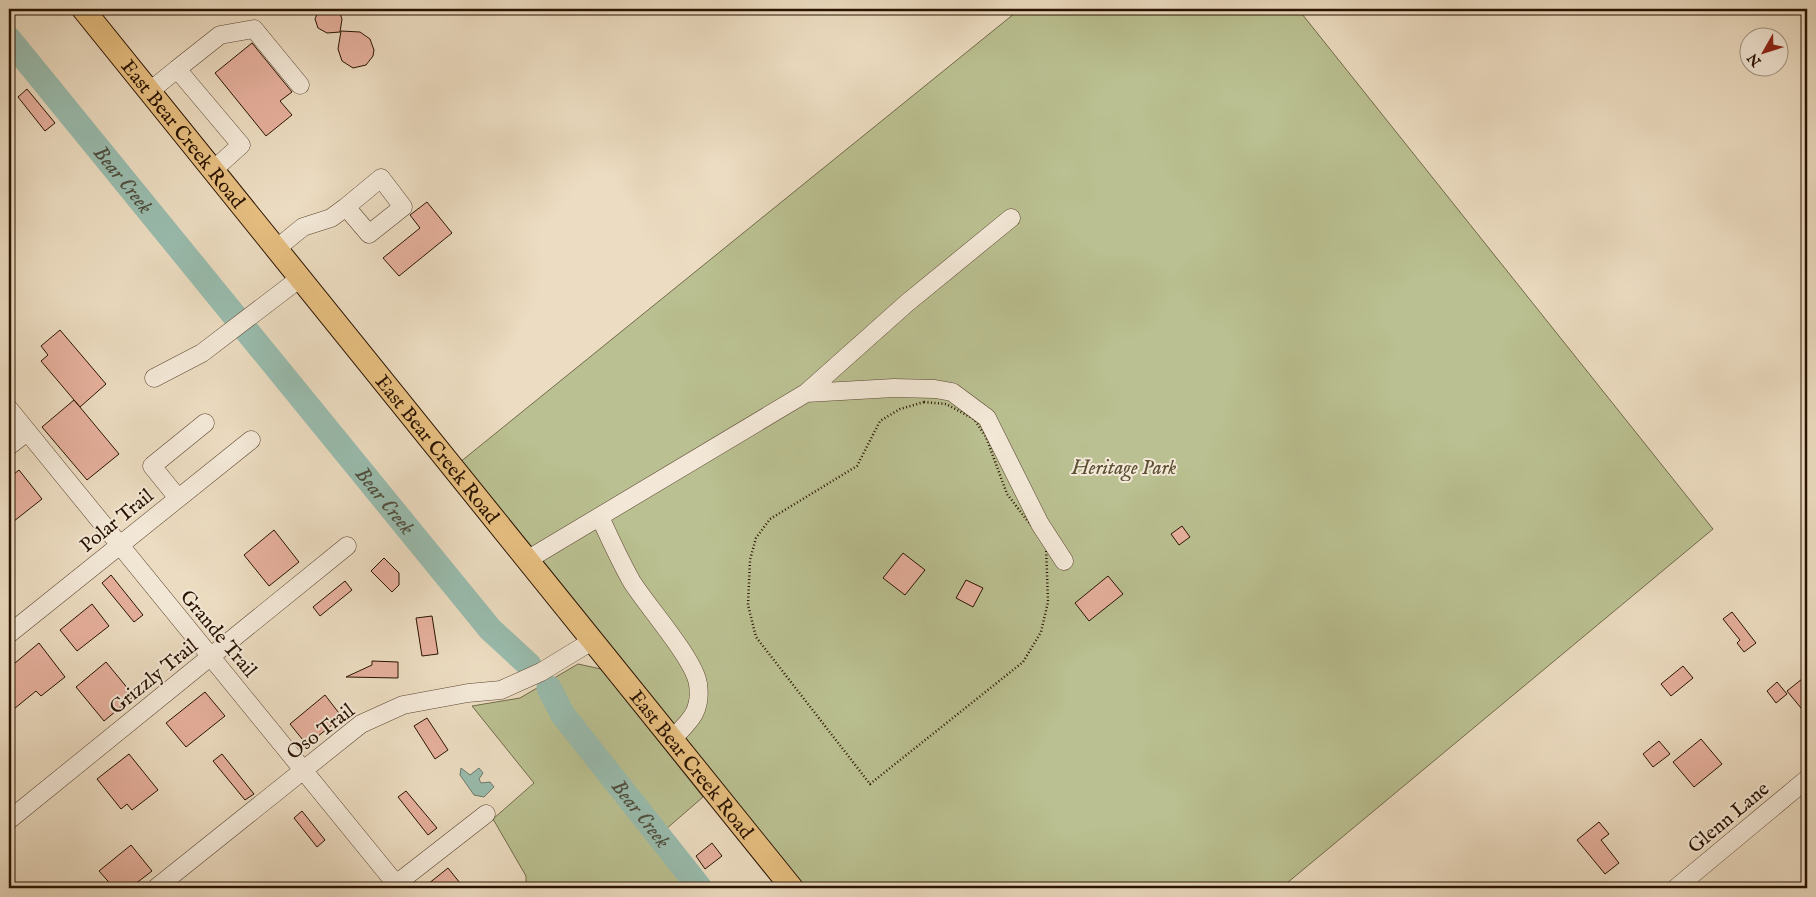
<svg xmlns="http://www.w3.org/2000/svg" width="1816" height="897" viewBox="0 0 1816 897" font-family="'IM FELL English',serif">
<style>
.green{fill:#bac091;stroke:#726a49}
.water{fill:#99bcae;stroke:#6c7869}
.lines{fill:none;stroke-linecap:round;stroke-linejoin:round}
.river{stroke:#99bcae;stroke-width:25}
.building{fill:#e6b09d;stroke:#291301}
.minor-casing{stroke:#5a4531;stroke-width:19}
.major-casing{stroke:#291301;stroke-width:24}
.path{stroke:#291301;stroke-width:2.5;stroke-dasharray:1 2.5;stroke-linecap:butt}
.minor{stroke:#f3e8d7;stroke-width:18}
.major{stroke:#e6be80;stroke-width:22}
.labels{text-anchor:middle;stroke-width:4;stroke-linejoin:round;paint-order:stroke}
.street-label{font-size:20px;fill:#291301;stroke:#f3e8d7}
.park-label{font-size:20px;font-style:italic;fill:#5c5033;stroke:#f3e8d7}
.water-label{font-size:21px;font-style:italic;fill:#504e3e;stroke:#f3e8d7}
</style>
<rect width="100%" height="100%" fill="#ecdcc1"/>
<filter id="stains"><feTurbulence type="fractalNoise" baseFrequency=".004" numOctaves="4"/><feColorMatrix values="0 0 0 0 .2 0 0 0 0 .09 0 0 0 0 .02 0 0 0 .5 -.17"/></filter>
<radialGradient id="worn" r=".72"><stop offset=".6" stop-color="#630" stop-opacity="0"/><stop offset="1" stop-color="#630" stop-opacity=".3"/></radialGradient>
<path class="green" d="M1020,9H1298L1713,529L1281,888H785L449,471Z
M578,664L601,669L703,797L658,836L692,888H526V876L493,819L534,783L472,706L520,698Z"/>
<path class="water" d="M461,768L470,775L479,768L483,773L479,779L481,783L490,782L494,787L484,797L474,795L460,775Z"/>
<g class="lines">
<g class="river">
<path id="s1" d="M9,39L238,320"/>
<path id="s2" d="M246,330L490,629L529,665"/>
<path id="s3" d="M549,688L563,715L700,888"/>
</g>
</g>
<path class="building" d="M319,9H337L339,11L342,19L340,32L327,33L318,28L315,19Z
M341,31L360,32L370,39L374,50L373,56L366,65L353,68L342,61L338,49Z
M252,43L292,92L280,101L292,115L266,136L215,73Z
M27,89L55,123L45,131L18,97Z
M427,202L452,233L399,276L383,258L420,228L410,215Z
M60,330L106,384L80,407L41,361L48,355L41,346Z
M74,400L119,454L87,480L42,427Z
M19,470L42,499L9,525V478Z
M1182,526L1190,537L1179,545L1171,534Z
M274,530L299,562L269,586L244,555Z
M903,553L925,570L905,595L883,578Z
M384,558L399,573V585L392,592L371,571Z
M111,575L143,615L134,622L102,583Z
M1108,576L1123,594L1089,621L1075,603Z
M966,580L983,588L973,607L956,598Z
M345,581L352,590L320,616L313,607Z
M92,604L109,626L77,651L60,630Z
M1732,612L1756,643L1744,652L1737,643L1740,640L1723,619Z
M432,616L438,654L422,656L416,618Z
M39,643L65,677L41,696L36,691L9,713V668Z
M372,661L398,662V678L346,677L372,665Z
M106,662L134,696L104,721L76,687Z
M1683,666L1693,678L1671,696L1661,684Z
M1807,675V703L1801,708L1787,691Z
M1777,682L1787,694L1776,703L1767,691Z
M205,692L225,716L186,747L166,723Z
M325,695L342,717L307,745L290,724Z
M427,718L448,750L435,759L414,726Z
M1701,739L1722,764L1694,787L1673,762Z
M1659,741L1670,754L1653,767L1643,754Z
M129,754L158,790L132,810L127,804L121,809L97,779Z
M222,754L254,794L245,800L213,761Z
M406,791L437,828L428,835L398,797Z
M302,811L325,840L317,847L294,818Z
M1599,822L1609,834L1601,840L1619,863L1605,874L1577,840Z
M712,843L722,856L705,869L696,856Z
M131,845L152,871L130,888H114L99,871Z
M448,868L464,888H423Z"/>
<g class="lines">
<g class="minor-casing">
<path id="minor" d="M150,91L177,69
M212,171L241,145L177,69L220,35L254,29L300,85
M381,178L403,207L369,234L346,207Z
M276,249L303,227L331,218L346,207
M154,378L202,353L299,279
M806,393L894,388L935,389L952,392L987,418L1040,524L1064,561
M9,409L396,884
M9,446L27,432
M178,498L152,466L205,423
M600,517C610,539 620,561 632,582C647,606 695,660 698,684C702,711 690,721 672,739
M527,560L806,393L907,303L1011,218
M9,634L251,440
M9,820L347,546
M156,888L361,724L403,705L468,693L501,690L541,672L592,641
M391,888L486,814
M1676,888L1807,779"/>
</g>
<g class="major-casing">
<g id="major">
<path id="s4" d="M83,9L792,888"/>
</g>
</g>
<path class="path" d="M924,402L946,404L974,419L986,437L1007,494L1046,545L1048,602L1041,632L1023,662L870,784L756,637L748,605L750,560L756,538L770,519L857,466L880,421L900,409Z"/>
<use href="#minor" class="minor"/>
<use href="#major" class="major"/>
</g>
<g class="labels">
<g class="street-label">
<text dy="7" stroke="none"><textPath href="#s4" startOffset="160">East Bear Creek Road</textPath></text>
<text dy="7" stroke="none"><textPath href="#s4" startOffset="565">East Bear Creek Road</textPath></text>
<text transform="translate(116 520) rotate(-39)" y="7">Polar Trail</text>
<text transform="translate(219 633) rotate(50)" y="7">Grande Trail</text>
<text transform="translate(153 676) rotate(-39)" y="7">Grizzly Trail</text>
<text transform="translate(320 731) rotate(-37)" y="7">Oso Trail</text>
<text dy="7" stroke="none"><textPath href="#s4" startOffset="970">East Bear Creek Road</textPath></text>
<text transform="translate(1728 817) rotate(-40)" y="7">Glenn Lane</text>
</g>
<g class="park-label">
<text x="1124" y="474">Heritage Park</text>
</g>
<g class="water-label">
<text dy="7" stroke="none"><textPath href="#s1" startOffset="181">Bear Creek</textPath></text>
<text dy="7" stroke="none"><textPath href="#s2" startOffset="220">Bear Creek</textPath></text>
<text dy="7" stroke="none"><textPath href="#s3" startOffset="156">Bear Creek</textPath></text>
</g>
</g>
<rect width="1816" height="897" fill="none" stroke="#ecdcc1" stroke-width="30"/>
<rect x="10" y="10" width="1796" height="877" fill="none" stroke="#291301" stroke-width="2.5"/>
<rect x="15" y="15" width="1786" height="867" fill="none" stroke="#291301"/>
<g transform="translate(1764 52) rotate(231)"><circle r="24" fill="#f3e8d7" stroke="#a29381"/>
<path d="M0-4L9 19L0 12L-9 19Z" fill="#8f2418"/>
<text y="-8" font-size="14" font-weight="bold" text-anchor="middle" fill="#291301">N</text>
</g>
<rect width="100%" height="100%" filter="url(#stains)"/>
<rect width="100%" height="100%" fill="url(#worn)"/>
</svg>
